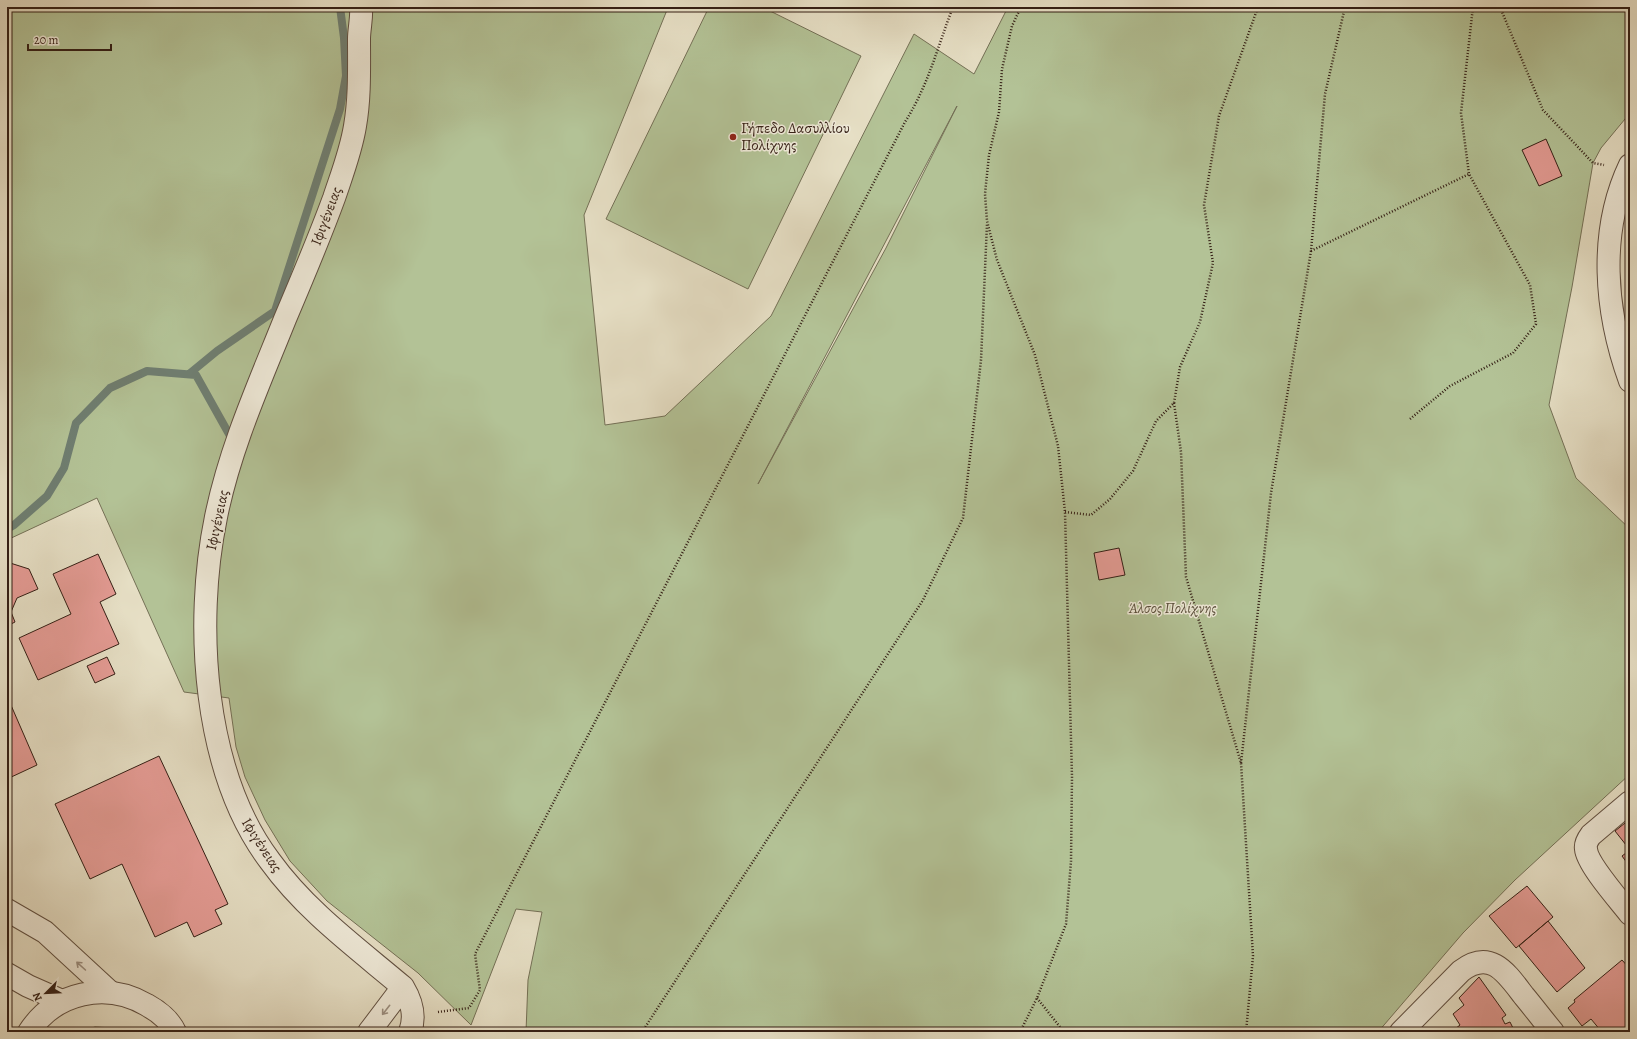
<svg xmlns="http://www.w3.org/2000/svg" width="1637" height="1039" viewBox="0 0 1637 1039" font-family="Alegreya,serif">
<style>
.green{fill:#b3c296;stroke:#747056;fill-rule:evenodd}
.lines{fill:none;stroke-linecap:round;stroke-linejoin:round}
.stream{stroke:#6f7e71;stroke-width:8}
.building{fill:#e49b94;stroke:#341f15}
.minor-casing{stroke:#604f41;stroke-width:24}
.tertiary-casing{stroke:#604f41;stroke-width:24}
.path{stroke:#341f15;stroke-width:2.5;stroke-dasharray:1 2;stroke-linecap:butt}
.minor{stroke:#efead9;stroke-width:22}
.tertiary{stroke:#efead9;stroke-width:22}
.oneway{stroke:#9b8f81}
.poi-dot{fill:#8f2418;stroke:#efead9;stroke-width:1.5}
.labels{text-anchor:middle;stroke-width:3;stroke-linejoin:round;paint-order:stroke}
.poi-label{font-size:15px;fill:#341f15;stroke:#efead9;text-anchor:start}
.street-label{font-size:15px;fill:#341f15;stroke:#efead9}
.park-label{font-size:15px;font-style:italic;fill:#5a503c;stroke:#efead9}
</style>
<rect width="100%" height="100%" fill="#e6dfc5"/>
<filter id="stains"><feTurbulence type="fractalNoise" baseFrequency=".005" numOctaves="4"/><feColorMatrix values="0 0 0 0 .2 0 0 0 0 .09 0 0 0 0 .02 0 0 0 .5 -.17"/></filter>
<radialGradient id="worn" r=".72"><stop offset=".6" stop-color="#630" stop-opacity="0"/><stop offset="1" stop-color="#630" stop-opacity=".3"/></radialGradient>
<path class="green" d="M7,7H665L667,10L584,215L605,425L665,416L771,316L914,34L974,74L1008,7H1630V113L1601,148L1593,163L1572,287L1549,405L1576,478L1630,529V774L1515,880L1463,933L1378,1032H526L528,980L542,912L516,909L471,1025L418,973L327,901L290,861L265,820L245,777L236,747L229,698L184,692L97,498L7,540ZM957,106L886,248L758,484Z
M709,7H762L861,56L748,289L606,219Z
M95,1027L113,1028L124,1032H78Z"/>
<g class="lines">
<path class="stream" d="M189,374L217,351L275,311L340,109L346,76L344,38L340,7
M7,529L14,525L47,496L64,468L76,423L110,388L147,371L196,375L234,443"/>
</g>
<path class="building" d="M1546,139L1562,176L1539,186L1522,150Z
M1119,548L1125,575L1099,580L1094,553Z
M98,554L116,594L100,602L119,644L38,680L19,638L71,614L53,574Z
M7,562L29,569L38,589L17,598L11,612L15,622L7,626Z
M107,657L115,674L95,683L87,666Z
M7,696L37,765L7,779Z
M159,756L228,904L215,910L222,924L194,937L187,922L155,937L122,864L90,879L55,804Z
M1630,819V850L1615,831Z
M1630,850V867L1622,856Z
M1527,886L1553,917L1516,948L1489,916Z
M1548,921L1585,968L1557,992L1519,946Z
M1622,960L1630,969V1032H1599L1601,1031L1591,1019L1582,1026L1568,1008L1575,1002L1574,1000Z
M1479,977L1506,1015L1502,1018L1505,1024L1510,1022L1515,1032H1458L1455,1029L1460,1025L1453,1014L1464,1005L1459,998Z"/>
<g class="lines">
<g class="minor-casing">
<path id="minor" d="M1630,165C1598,232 1605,312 1630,381
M1630,802L1591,835C1588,839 1585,844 1586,849C1587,864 1620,901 1630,914
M7,910L45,932L110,992
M1401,1032L1461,971C1491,948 1507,974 1524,996C1534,1008 1543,1020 1553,1032"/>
</g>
<g class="tertiary-casing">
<path id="tertiary" d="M361,7C362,18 359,29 359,39C359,68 360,97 355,126C351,151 342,174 334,198C319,239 302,279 285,319C259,384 230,448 216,517C194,624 203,772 270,861C306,911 357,948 403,987C412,1002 416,1016 410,1032
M7,974L28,986L62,1001
M29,1032C55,992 106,981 147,1005C158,1011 170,1021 175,1032
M369,1032L403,987"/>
</g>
<path class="path" d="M1500,7L1543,110L1593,163L1604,165
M1311,251L1469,174
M1174,403L1181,452L1186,577L1241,763L1253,956L1246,1032
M1410,419L1450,386L1513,353L1536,324L1530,285L1469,174L1461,113L1473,7
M1065,512L1091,515L1110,499L1133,471L1156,421L1174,403L1180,367L1200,322L1213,263L1204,205L1219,116L1258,7
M1241,763L1271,493L1311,251L1325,94L1345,7
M1037,998L1064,1032
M438,1012L469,1008L480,990L475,954L905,122C929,84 937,48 953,7
M642,1032L923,600L963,518L981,360L987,224
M1020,1032L1037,998L1066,924L1071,861L1072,777L1065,512L1058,446L1035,355L997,260L987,221L985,194L989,155L999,112L1002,69L1012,26L1021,7"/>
<use href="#minor" class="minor"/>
<use href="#tertiary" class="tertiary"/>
</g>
<defs><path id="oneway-shaft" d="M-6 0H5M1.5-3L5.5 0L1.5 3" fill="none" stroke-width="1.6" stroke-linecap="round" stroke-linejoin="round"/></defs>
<g class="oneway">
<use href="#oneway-shaft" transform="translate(81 966) rotate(-138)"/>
<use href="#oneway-shaft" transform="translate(386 1010) rotate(128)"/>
</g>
<circle class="poi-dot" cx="733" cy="137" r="4"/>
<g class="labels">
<g class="poi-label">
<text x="741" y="133">Γήπεδο Δασυλλίου<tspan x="741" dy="17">Πολίχνης</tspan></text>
</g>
<g class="street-label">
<text transform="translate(326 216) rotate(-69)" y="5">Ιφιγένειας</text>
<text transform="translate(217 520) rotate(-78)" y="5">Ιφιγένειας</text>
<text transform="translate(262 845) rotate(57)" y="5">Ιφιγένειας</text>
</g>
<g class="park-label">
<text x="1172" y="613">Άλσος Πολίχνης</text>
</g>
</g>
<rect width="1637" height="1039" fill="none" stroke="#e6dfc5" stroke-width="24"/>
<rect x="8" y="8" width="1621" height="1023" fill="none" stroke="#341f15" stroke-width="2"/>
<rect x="12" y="12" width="1613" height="1015" fill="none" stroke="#341f15"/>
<g transform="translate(46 993) rotate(246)" stroke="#efead9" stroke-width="3" paint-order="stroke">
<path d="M0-3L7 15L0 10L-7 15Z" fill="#341f15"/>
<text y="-6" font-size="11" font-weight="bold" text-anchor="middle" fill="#341f15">N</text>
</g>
<path d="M28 44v6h83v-6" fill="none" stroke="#341f15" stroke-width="2"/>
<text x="34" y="44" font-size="12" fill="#341f15" stroke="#efead9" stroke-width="3" paint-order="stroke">20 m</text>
<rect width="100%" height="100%" filter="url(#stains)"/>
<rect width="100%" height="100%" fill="url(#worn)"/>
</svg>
